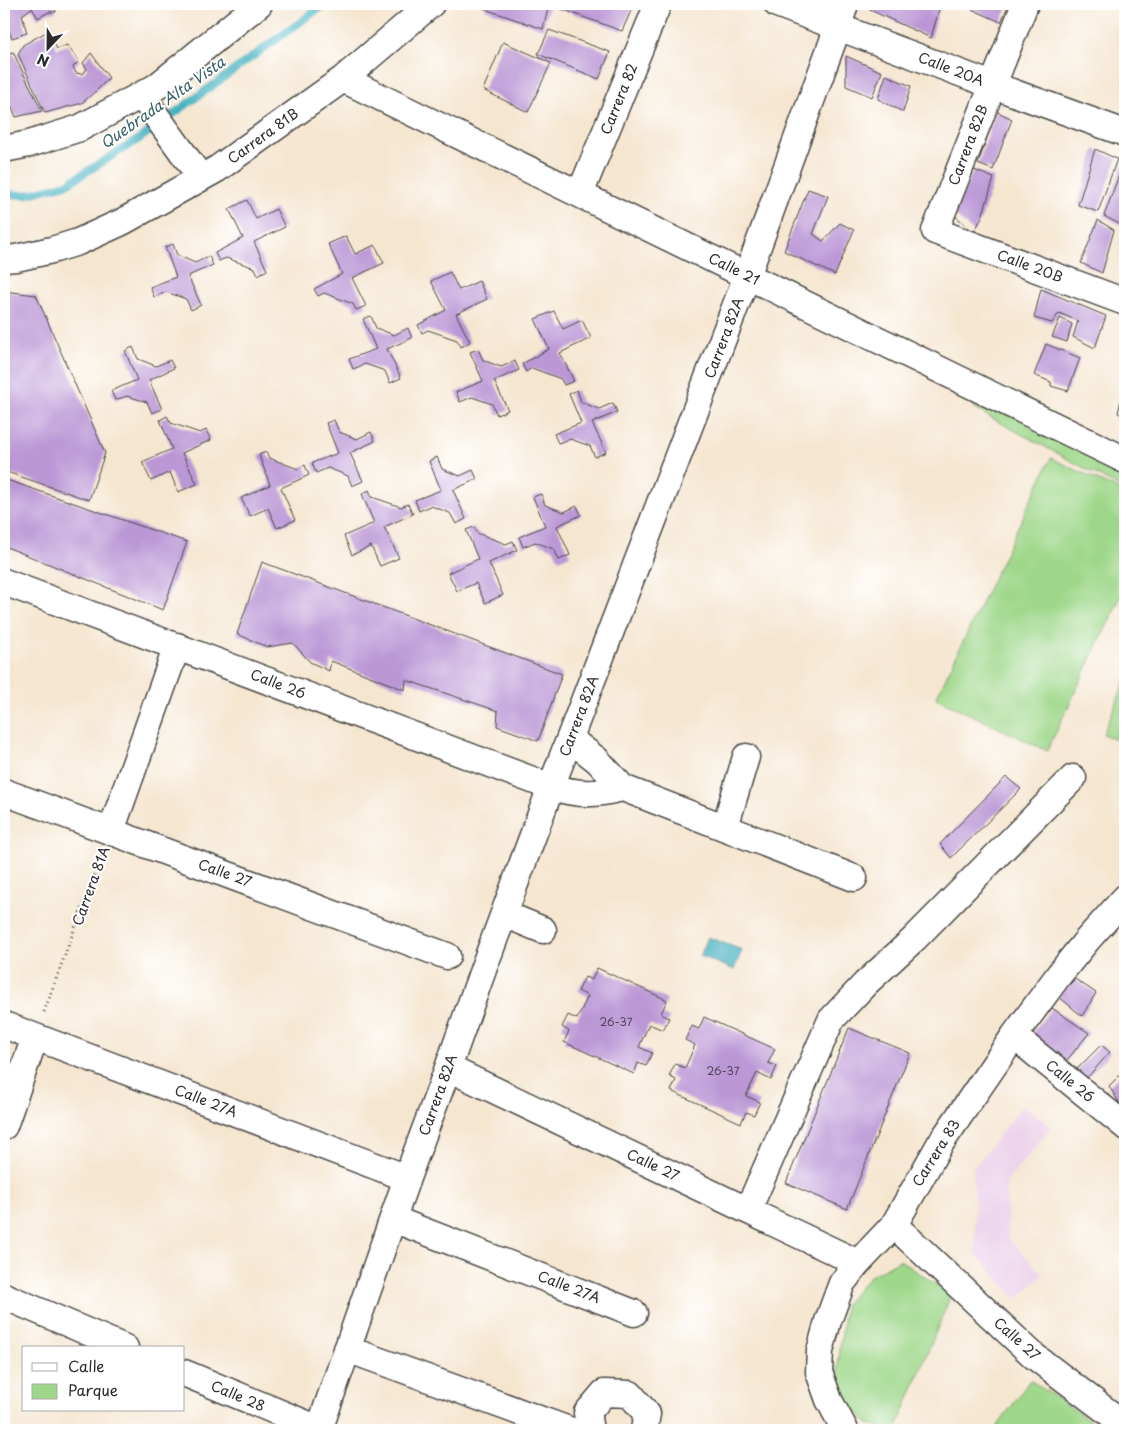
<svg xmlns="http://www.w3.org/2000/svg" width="1129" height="1434" viewBox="0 0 1129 1434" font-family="'Playpen Sans',sans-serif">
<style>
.built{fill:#ecd1ea}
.green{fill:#9ed789;stroke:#64815a}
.water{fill:#43b1c0;stroke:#376e76}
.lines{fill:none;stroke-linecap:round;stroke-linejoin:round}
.stream{stroke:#43b1c0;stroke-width:8}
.building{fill:#bb97d6}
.minor-casing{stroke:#494744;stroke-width:29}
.path{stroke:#494744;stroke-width:3;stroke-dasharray:1 4;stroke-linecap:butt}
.minor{stroke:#fff;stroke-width:26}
.labels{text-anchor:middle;stroke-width:4;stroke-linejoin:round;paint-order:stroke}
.number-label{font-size:11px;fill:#4f4656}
.street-label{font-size:14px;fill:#2b2b2b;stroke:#fff}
.water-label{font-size:15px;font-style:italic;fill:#356167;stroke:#fff}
</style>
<rect width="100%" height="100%" fill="#fff"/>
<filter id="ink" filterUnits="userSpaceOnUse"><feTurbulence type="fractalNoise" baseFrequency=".02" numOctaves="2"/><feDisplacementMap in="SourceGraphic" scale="10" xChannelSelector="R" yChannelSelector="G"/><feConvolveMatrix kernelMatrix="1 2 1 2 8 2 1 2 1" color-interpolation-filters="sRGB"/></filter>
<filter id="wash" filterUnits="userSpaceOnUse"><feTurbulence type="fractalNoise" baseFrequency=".0096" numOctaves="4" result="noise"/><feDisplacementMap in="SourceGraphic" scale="20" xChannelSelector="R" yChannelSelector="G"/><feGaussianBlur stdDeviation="1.12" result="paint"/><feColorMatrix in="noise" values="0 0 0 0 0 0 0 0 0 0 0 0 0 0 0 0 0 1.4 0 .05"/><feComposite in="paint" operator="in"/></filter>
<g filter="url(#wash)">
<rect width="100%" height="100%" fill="#f5e6d0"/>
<path class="built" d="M1023,1105L1051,1127L1006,1183L1008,1238L1043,1275L1017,1299L976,1254L973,1168Z"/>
<path class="green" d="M975,400L1125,464V490L973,408Z
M1051,458L1125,493V588L1047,751L936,698Z
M1125,682V744L1103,734Z
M900,1260L951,1295L896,1430L868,1424L850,1404L837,1375L845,1304L870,1276Z
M1030,1380L1104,1430H995Z"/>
<path class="water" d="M708,937L742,950L734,970L700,956Z"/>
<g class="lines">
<path class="stream" d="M4,194L25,195L67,184L139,139L325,4"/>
</g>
<g id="blocks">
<path class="building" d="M4,4H54L56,12H49L38,18L32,8L22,15L27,33L12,38L4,21Z
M487,4H545L549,5L543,29L485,9Z
M553,4H634L622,31L553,6Z
M874,4H935L940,6L931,38L870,10Z
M960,4H1009L1001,22Z
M549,30L610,52L599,79L538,54Z
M48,31L57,49L67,45L79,61L73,67L76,73L82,74L87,69L83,63L91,53L109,78L97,90L82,103L45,113L18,54L23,45Z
M503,42L551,63L528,112L483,90Z
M13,52L42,111L16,117L4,88V54Z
M846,56L882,72L872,97L846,86Z
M886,75L911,86L903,112L878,99Z
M996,111L1012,119L993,170L978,164Z
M1095,149L1117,159L1098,212L1078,205Z
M1123,164L1125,165V227L1104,216Z
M974,170L994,178L982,217L974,232L953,214Z
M808,189L828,196L813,234L823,241L840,223L854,230L835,275L784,251Z
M247,200L256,219L276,209L285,227L254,242L267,270L258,275L255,268L226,258L219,261L215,253L243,238L229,209Z
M1098,220L1114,230L1102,273L1081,263Z
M346,236L355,254L375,245L384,263L352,278L366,306L356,310L353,304L324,293L318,296L314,289L342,274L328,244Z
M173,244L177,255L195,263L209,256L213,265L188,276L201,305L191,310L186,299L166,292L154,297L150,287L176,277L165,247Z
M450,272L459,290L479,281L487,299L456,314L470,342L461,347L457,340L428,330L422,333L418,325L446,310L431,281Z
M1041,289L1106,316L1095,348L1073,337L1078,321L1059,313L1052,323L1034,318Z
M4,291L36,295L105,453L89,500L4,471Z
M554,311L563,329L582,320L591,338L560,353L574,381L564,385L561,379L532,368L526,372L522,364L549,349L535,319Z
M371,316L376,328L394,335L408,328L412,338L387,349L401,378L390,383L385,371L365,364L353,369L349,359L376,349L363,319Z
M1060,318L1072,324L1067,342L1052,337Z
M1046,344L1080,358L1068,391L1051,386V382L1034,375Z
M133,347L138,359L156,366L170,360L174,368L149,380L162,409L152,413L147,402L127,396L115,400L111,391L137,380L125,351Z
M478,349L483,360L501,367L515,361L519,370L494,381L508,410L497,415L492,404L472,397L460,402L456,392L483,381L470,352Z
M1124,386H1125V417L1118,413Z
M577,390L581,402L599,409L613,403L617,412L592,423L606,452L595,457L590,446L570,439L558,443L554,434L581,423L569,394Z
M167,416L171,423L200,433L206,430L211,440L182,453L197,484L178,492L170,472L151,481L142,462L172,449L160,420Z
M334,420L339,432L357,439L371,432L375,441L350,453L363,481L352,486L348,476L328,468L316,473L312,463L338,453L326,423Z
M266,452L269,458L298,469L305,465L309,475L281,488L295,520L277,528L268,508L250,516L241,498L270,485L259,455Z
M437,457L442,469L460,476L473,470L477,479L453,490L466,519L456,524L450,513L431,506L419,511L415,500L441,490L429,461Z
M4,479L187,542L163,610L4,546Z
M369,490L372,497L401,507L408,504L413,514L384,527L399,558L380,566L371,546L352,555L344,536L374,523L362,494Z
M541,494L545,505L564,512L577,506L581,515L557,526L570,555L559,560L554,549L535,542L523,547L519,537L545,526L533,497Z
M474,527L477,533L506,544L513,541L517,550L489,563L503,595L485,603L476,583L457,591L448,573L478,559L466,530Z
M262,562L562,674L538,741L497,726L498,711L406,680L405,690L331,661L329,671L310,662L293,643L267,647L237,634Z
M1006,777L1021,789L951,858L940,844Z
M597,968L667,1000L661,1014L669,1018L663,1030L649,1024L639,1047L652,1053L646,1066L638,1063L634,1074L564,1042L569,1031L562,1027L568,1015L577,1019L588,996L578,991L585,977L592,980Z
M1075,979L1096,993L1082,1016L1058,996Z
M1052,1008L1089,1033L1063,1065L1032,1033Z
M704,1017L775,1049L768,1063L777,1066L771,1080L757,1073L746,1096L760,1102L754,1115L746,1112L741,1123L671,1091L676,1080L669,1076L675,1064L685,1068L695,1045L685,1040L692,1026L699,1029Z
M849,1028L910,1053L847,1209L786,1183Z
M1101,1045L1110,1052L1086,1079L1076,1070Z
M1125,1070V1101L1120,1104L1109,1086Z"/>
</g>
</g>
<g filter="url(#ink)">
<use href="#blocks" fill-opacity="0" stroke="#494744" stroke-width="1"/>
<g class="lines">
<g class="minor-casing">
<path id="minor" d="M777,4L992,85L1125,133
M1025,4L935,231L1125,302
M343,79L1125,460
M141,95L201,178
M4,149L29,144L80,128L156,87L259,4
M580,194L658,4
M4,259L16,258L52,250L78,242L122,222L217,169L343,79L431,4
M4,582L551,787C579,795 595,795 623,788
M570,739L597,760L623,788L854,878
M4,792L447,956
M725,827L746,757
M111,831L177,646
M504,914L543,930
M4,1025L407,1178
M1014,1036L1125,1126
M448,1068L858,1263
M4,1126L35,1037
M748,1210L831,1020L866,983L914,939L1073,778
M393,1219L634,1313
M894,1225L1034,1356L1125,1425
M4,1296L125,1348
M347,1349L569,1430
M184,1373L321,1430
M319,1430L407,1178L448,1068L484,967L551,787L747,276L838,27L845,4
M590,1430L587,1413L604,1393L630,1394L647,1414L644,1430
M845,1430L829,1400L819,1372L820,1351L828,1321L842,1283L858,1263L894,1225L940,1144L1014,1036L1058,976L1088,939L1125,898"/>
</g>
<path class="path" d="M44,1012L102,854"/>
<use href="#minor" class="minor"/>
</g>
</g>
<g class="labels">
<g class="number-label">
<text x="616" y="1026">26-37</text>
<text x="723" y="1075">26-37</text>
</g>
<g class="street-label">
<text transform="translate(951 69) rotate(21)" y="5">Calle 20A</text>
<text transform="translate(619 99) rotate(-68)" y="5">Carrera 82</text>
<text transform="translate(263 136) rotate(-36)" y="5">Carrera 81B</text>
<text transform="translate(968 145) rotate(-69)" y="5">Carrera 82B</text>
<text transform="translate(1030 266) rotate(20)" y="5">Calle 20B</text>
<text transform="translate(734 269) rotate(26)" y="5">Calle 21</text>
<text transform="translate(724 338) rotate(-69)" y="5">Carrera 82A</text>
<text transform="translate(278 684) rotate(21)" y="5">Calle 26</text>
<text transform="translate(579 716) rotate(-69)" y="5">Carrera 82A</text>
<text transform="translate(225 873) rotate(20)" y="5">Calle 27</text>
<text transform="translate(91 886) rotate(-70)" y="5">Carrera 81A</text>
<text transform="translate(1070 1081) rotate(39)" y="5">Calle 26</text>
<text transform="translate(438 1095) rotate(-70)" y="5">Carrera 82A</text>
<text transform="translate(206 1101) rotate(21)" y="5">Calle 27A</text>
<text transform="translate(936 1153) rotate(-58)" y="5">Carrera 83</text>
<text transform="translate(653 1165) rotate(25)" y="5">Calle 27</text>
<text transform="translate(569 1287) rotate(21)" y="5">Calle 27A</text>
<text transform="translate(1017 1339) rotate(42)" y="5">Calle 27</text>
<text transform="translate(238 1396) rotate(23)" y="5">Calle 28</text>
</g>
<g class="water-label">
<text transform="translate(163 103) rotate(-35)" y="5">Quebrada Alta Vista</text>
</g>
</g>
<rect width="1129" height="1434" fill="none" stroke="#fff" stroke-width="20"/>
<rect x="22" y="1346" width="162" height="65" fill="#ffffff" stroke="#aaaaaa"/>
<rect x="32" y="1363" width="25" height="8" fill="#ffffff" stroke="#aaaaaa"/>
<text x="68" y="1372" font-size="15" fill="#2b2b2b">Calle</text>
<rect x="32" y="1384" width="25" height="15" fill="#9ed789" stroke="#aaaaaa"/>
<text x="68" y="1396" font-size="15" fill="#2b2b2b">Parque</text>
<g transform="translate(48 48) rotate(202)" stroke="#ffffff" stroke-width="4" paint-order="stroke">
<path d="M0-4L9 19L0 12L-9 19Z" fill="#2b2b2b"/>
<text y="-8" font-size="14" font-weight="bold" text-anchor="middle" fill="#2b2b2b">N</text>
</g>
</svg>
